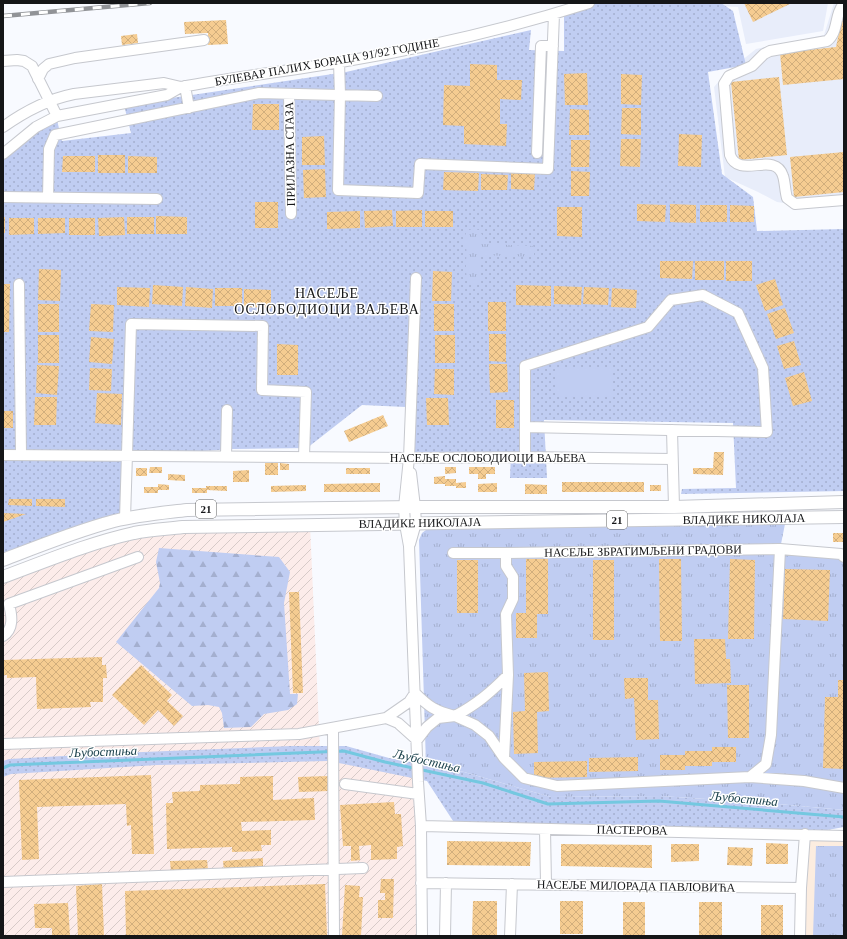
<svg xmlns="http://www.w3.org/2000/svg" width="847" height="939" viewBox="0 0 847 939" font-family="'Times New Roman',serif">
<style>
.built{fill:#e8edfa}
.industrial{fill:url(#industrial-furrows)}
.medical{fill:#fcede0}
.grass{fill:url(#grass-dots)}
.forest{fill:url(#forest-firs)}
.park{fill:url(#park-tufts)}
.pitch{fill:#c0cdf2}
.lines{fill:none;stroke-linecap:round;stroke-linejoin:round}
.stream{stroke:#74c8e0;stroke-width:3}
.building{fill:url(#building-cross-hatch)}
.minor-casing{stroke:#c6c8ce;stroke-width:12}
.major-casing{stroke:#c6c8ce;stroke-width:14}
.minor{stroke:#fff;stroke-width:10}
.major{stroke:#fff;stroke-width:12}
.rail-casing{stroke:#919397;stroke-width:4.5}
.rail{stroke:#fff;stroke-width:3;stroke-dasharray:9;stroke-linecap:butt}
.labels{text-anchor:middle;stroke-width:3;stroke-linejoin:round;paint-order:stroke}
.shield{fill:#fff;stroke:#5b5c5d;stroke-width:1}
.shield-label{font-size:11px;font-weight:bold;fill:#151618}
.street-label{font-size:12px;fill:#151618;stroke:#fff}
.water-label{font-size:13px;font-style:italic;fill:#19404b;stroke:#fff}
.quarter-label{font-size:14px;letter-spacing:1px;fill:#151618;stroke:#fff}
</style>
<defs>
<pattern id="industrial-furrows" width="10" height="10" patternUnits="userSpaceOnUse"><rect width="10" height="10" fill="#fcecea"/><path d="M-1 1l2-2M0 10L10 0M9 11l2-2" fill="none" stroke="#d7cac8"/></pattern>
<pattern id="grass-dots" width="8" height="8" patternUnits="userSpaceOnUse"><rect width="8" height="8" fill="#c0cdf2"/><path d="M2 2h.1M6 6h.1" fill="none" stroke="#a4afcf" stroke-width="1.8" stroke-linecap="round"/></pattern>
<pattern id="forest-firs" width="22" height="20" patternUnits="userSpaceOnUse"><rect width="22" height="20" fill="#c0cdf2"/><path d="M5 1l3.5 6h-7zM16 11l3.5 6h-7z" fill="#a4afcf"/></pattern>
<pattern id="park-tufts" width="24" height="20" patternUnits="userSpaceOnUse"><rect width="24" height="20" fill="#c0cdf2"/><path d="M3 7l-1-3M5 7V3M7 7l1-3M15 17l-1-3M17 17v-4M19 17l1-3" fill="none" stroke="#a4afcf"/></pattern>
<pattern id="building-cross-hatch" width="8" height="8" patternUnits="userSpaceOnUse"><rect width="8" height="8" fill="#f5cc91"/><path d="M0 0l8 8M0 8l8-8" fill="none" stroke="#d1ae7c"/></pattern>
</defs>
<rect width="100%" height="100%" fill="#f8faff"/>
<path class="built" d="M694,3H828L823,31L746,44L738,7L694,5Z
M834,3H844V204L803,206L777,202L758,192L725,177L714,87L726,73L756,49L824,35Z"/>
<path class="industrial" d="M310,524L320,751L419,770L422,936H3V577L135,533Z"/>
<path class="medical" d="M805,834L844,836V936H800Z"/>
<path class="grass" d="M593,3H721L733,11L746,65L708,72L722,174L753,197L757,231L844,229V491L681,494L682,489L736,488L733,423L544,420L547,478H510L511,452L415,453L406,407L362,405L307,448L233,449L127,456L125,519L3,561V160L17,142L57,120L62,141L131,133L124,105L346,72L531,30L529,50L564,51V13Z
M291,746H346L389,758L464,772L551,797L660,796L767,803L844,810V827L805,834L457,827L427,781L344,764L327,761L157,765L11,774L3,777V761L9,759L118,753Z"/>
<path class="forest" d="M159,548L279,557L290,572L284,603L290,694H298L297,704L288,710L264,714L251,727L224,728L222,713L219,707L208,705L192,706L116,642L159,588L160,583L156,562Z"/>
<path class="park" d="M472,229L479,230L484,238V244L534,246V257L481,255L480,281C477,284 475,285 472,284C462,280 468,256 466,247C466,244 464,241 464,238L467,231Z
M785,524L780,549L844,557V810L767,803L660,796L551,797L464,772L426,765L419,540L422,533L430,527Z
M816,846H844V936H813Z"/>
<path class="pitch" d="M351,89L379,90V106L350,105Z
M557,368L613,369L612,397L556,396Z"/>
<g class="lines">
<path class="stream" d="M3,768L10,765L344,751L385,762L483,783L548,804L659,801L844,817"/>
</g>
<path class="building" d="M744,3H792L753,22Z
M843,13L844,79L783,85L780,53L836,47Z
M226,20L228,44L208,45V33L185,34L184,22Z
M137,34L138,43L122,45L121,36Z
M470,64L497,65V80H522L521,100L500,99V124H507L506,146L464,144V126L443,125L444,85L470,86Z
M587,73L588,105H565L564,74Z
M621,74L642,75L641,105L621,104Z
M779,77L787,155L739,160L731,82Z
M253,104H279V130H252Z
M622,108H641V135L621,134Z
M570,109L589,110V135H569Z
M679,134L702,135L701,167L678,166Z
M324,136L325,165H302V137Z
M621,139H641L640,167L620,166Z
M571,140H590L589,167H571Z
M844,152V192L794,197L790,157Z
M98,155H125V173H98Z
M63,156H95V172H62Z
M128,156L157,157V173H128Z
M325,169L326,197L304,198L303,170Z
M571,171L590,172L589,196H571Z
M444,172L479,173L478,191L443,190Z
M511,173H535L534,190L511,189Z
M481,174L508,175L507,190H481Z
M255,202H278V228H255Z
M637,204L666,205L665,222L637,221Z
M670,204L696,205V223L670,222Z
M700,205H727V222H700Z
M730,205L754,206V222H730Z
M557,207H582V237L557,236Z
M392,210L393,226L365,228L364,211Z
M422,210V227H396V211Z
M360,211V228L327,229V212Z
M425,211H453V227H425Z
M156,216L187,217V234H156Z
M3,217H5V233H3Z
M124,217L125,235L99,236L98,218Z
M127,217H154V234H127Z
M9,218H34V234L9,235Z
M38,218H65V233L38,234Z
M69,218H95V235H69Z
M660,261H693L692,279L660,278Z
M695,261H724V280H695Z
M726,261H752V281H726Z
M39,269L61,270L60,301L38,300Z
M433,271L452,272L451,301H432Z
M775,279L783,305L765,311L756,285Z
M3,284H10L9,332H3Z
M153,285L183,287L182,306L152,304Z
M516,285L551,286V306L516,305Z
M554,286L582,287L581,305L554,304Z
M117,287L150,288L149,307L117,305Z
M186,287L213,289L212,308L185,306Z
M584,287L609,288L608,305L583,304Z
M215,288H242V306H215Z
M612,288L637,290L636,308L611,307Z
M244,289L271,290V308L244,307Z
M488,302H506V331H488Z
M38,304H59V332H38Z
M91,304L114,305L113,332L89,331Z
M434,304H454V331H434Z
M785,308L794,333L776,339L767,314Z
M489,334H506V362L489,361Z
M38,335H59V363H38Z
M435,335H455V363H435Z
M91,337L114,339L112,364L89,362Z
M794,341L801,365L784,369L777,346Z
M277,344L298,345V375H277Z
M489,364H507L508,392L490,393Z
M37,365L59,366L57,395L36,393Z
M90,368L112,369L111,391L89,390Z
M435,369H454V395L434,394Z
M804,372L812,401L793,406L785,378Z
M97,393L122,394L121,425L95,423Z
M35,397H57L56,425H34Z
M426,398H448L449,425H427Z
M496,400H514V428H496Z
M3,411H13V428H3Z
M383,415L388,426L349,442L344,431Z
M714,452H724L723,475L693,474V468H713Z
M265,463H278V475H265Z
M280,463L289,464V470H280Z
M150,467H162V473H149Z
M445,467H456V473L445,474Z
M469,467H495V474H486V479H478V474H469Z
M136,468H147V476H136Z
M346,468H370V474H346Z
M249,470V482H233V471Z
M168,474L185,475V481L168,480Z
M445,476V479H456V483L466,482V488H456V486H445V484H434V477Z
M562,482H644V492H562Z
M380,483V492H324V484Z
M497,483V492H478V484Z
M158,484L169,485V490H158V493H144V487H158Z
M525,484L547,485V494H525Z
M306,485V491L271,492V486Z
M650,485H661V491H650Z
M206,486H227V491L207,490V493H192V488H206Z
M9,499H32V506L8,505Z
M36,499H65V507L36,506Z
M3,513L26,514L3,522Z
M833,533H844V542H833Z
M526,559H548V614H537V638H516V613H526Z
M659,559H681L682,641H660Z
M730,559L755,560L754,639H728Z
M457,560H478V613H457Z
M593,560H614V640H593Z
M785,569L830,570L828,621L783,619Z
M289,592H299L303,693H293Z
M694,639H725L726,659H730L731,683L695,684Z
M102,657V665H106L107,678H103V702H90L91,707L37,709L36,677L7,678V675H3V660Z
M141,665L172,695L167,701L183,716L174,726L158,710L144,725L112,695Z
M548,672L549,711L537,712L538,753L514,754L513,712L525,711L524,673Z
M624,678H648V700H658L659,739L636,740L634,698L625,699Z
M838,680H844V769L823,768L825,697H838Z
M727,685H749V738H728Z
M712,747H736V762H712V766H685V770H660V755H685V751H712Z
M638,757V771L589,772V758Z
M587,761V777L534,778V762Z
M151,775L154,854H132L131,825L127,826L126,804L37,807L39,859L22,860L19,780Z
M273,776V800L314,798L315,820L241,822L242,831L271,830V845H261L262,851L232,852V847L167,849L166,803H173L172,792L200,791V785L240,784V777Z
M329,776V791L299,792L298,777Z
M394,802L395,814H401L403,846L397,847V859L371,860V845L359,846L360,860L351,861V846H343L340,805Z
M447,841L531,842L530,866L447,865Z
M766,843L788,844V864H766Z
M561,844L652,845V868L561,866Z
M671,844H699V861L671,862Z
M728,847L753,848L752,866L727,865Z
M263,858V868L224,870L223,861Z
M207,860L208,870L171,872L170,861Z
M381,879H394L393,918H378V900H385V893H380Z
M102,884L104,936H78L76,886Z
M325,884L327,936H126L125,891Z
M345,885L360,886L359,897H363L361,936H342Z
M473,901H497V936H472Z
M560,901H583V934H560Z
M623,902H645V935H623Z
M699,902H722V936H699Z
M68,903L70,936H52V928H35L34,904Z
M761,905H783V936H761Z"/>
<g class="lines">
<g class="minor-casing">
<path id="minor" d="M844,4C834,14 839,32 827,41L770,51L764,54L752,66L729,76L724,84L730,155C739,180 775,150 783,176C785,182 785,191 787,198L795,204L844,200
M3,61L17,60L24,61L32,66L57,116
M339,62L340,95L338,190L418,193L420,164L548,169L554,14
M38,79L43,69L49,64L75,58L204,40
M185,86L189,108
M289,94L291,214
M3,127C24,112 49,99 74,94L164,83L181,87
M537,153L541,46H553
M3,154L36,127L57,116L167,95L181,87C234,77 288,71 341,62C424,48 508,29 589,3
M3,197L157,199
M48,197L49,149L55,135L259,93L377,96
M416,278L409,458L404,507L405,524L409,546L418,782L421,826L422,936
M19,284L21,454
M525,427L767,432L763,368L738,313L703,295L671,300L648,327L525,366V457
M672,430L674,507
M3,455L409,458L525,457L672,459
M226,456L227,410
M125,519L131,324L263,326L262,390L306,392L304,457
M410,544L416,523L415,507L411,473
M453,553H506V566L513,577V599L506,614L508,675L504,758
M506,553L780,549L841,554L844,557
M3,636C14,629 12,616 9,604L138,557
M455,716L475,725L489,736L504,758L524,778L557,786L750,777L766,764L771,735L780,549
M455,716C477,704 490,693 508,675
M333,728L334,936
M3,744L299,734L386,718L409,702L415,693C429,707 435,711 455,716L438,718L427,727L417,740L398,723L386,718
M750,777L804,781L844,788
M345,784L418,794
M421,826L844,836
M545,829L546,884
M3,882L363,868
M421,883L801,888
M445,936L446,883
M510,936L512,884
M800,936L801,888L805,834"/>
</g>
<g class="major-casing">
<path id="major" d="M3,560C39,546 76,531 114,521C138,515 162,513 187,510L415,507H674L844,502
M3,577C46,561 89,543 134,533C150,530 167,529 183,527L844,517"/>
</g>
<use href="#minor" class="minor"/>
<use href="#major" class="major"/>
<g class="rail-casing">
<path id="rail" d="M3,16L150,3"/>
</g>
<use href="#rail" class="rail"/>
</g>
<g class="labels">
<g class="shield">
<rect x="196" y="500" width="20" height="18" rx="3"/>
<rect x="607" y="511" width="20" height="18" rx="3"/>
</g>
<g class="shield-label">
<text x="206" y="513">21</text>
<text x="617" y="524">21</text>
</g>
<g class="street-label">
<text transform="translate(327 62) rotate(-10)" y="4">БУЛЕВАР ПАЛИХ БОРАЦА 91/92 ГОДИНЕ</text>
<text transform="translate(290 154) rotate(-91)" y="4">ПРИЛАЗНА СТАЗА</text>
<text x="488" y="462">НАСЕЉЕ ОСЛОБОДИОЦИ ВАЉЕВА</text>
<text transform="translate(744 519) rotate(-1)" y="4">ВЛАДИКЕ НИКОЛАЈА</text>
<text transform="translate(420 523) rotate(-1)" y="4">ВЛАДИКЕ НИКОЛАЈА</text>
<text transform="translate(643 551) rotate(-1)" y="4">НАСЕЉЕ ЗБРАТИМЉЕНИ ГРАДОВИ</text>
<text transform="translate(632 830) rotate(1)" y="4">ПАСТЕРОВА</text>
<text transform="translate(636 886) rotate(1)" y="4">НАСЕЉЕ МИЛОРАДА ПАВЛОВИЋА</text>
</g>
<g class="water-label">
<text transform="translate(103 751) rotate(-2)" y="5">Љубостиња</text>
<text transform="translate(427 760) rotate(13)" y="5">Љубостиња</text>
<text transform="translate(744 798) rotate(5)" y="5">Љубостиња</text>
</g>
<g class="quarter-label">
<text x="327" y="298">НАСЕЉЕ<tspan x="327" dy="16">ОСЛОБОДИОЦИ ВАЉЕВА</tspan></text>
</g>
</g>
<rect width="847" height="939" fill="none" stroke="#151618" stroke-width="8"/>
</svg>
